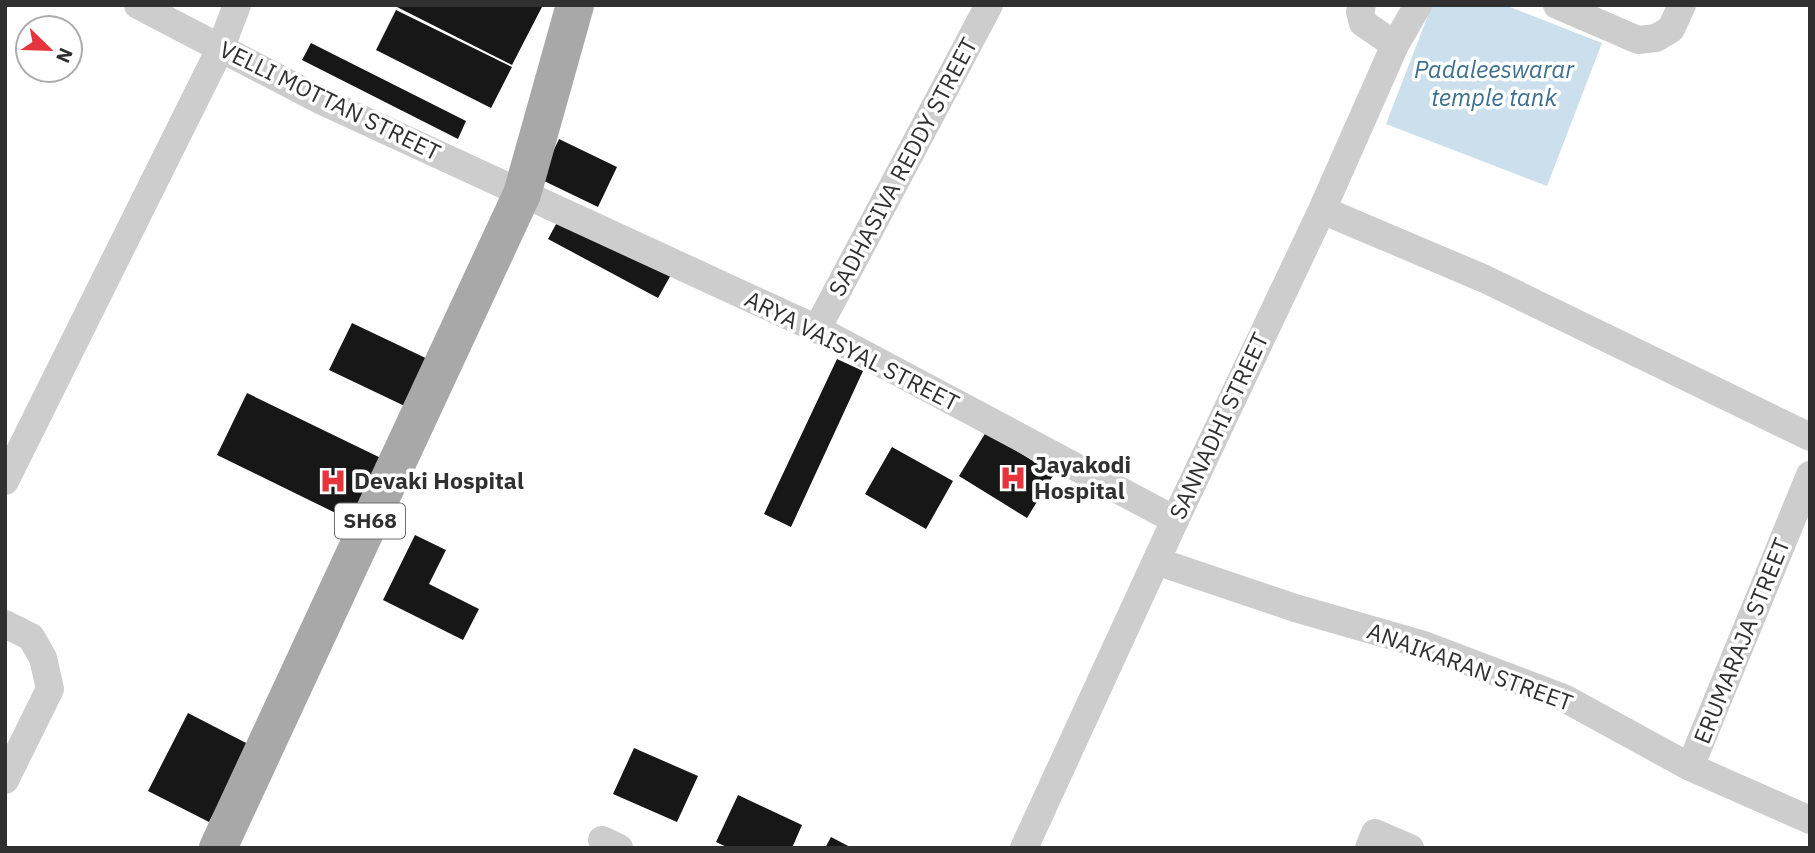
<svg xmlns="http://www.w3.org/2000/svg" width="1815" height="853" viewBox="0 0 1815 853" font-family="'IBM Plex Sans',sans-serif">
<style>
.water{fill:#cbdfed}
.building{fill:#171717}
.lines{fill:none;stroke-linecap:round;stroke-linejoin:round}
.street{stroke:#cdcdcd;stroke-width:28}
.primary{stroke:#a8a8a8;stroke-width:38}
.labels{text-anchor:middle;stroke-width:7;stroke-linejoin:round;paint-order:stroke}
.shield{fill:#fff;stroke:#6e6e6e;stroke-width:2}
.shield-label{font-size:21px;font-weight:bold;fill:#303030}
.street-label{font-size:23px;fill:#303030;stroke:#fff}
.poi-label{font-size:23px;font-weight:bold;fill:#303030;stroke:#fff;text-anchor:start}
.water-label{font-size:24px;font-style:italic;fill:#3d7093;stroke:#fff}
</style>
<rect width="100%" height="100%" fill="#fff"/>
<path class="water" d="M1432,5H1505L1602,43L1547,186L1386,124Z"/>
<path class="building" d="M393,5H543L512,65Z
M396,10L512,67L491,108L376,50Z
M311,43L466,121L458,139L302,60Z
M559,139L617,167L598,207L540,179Z
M562,213L672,273L658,298L548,239Z
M352,323L434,362L411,409L329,370Z
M837,359L863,371L791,527L764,514Z
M247,393L385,460L354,522L217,455Z
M986,432L1054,474L1027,518L959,476Z
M892,447L953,481L926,529L865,494Z
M415,535L446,550L429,584L479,609L463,640L383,600Z
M188,713L250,745L209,822L148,791Z
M634,748L698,776L677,822L613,794Z
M738,795L802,825L792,848H729L716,842Z
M831,837L852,848H825Z"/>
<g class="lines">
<path class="street" d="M138,5L320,100L817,329L1175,520
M1362,5L1360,12L1363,23L1395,45
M1557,5L1638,40L1656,38L1671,29L1682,5
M1322,210L1485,279L1810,437
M817,329L989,5
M5,481L221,47L237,5
M1156,561L1295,608L1424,645L1564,698L1690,767L1810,820
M5,624L31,637L43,658L50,689L5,780
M1690,767L1810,475
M602,840L619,848
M1024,848L1175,520L1322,210L1395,45L1418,5
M1369,848L1375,833L1410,848"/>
<path class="primary" d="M218,848L522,194L575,5"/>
</g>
<defs>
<g id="hospital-bare" transform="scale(2.1)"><path d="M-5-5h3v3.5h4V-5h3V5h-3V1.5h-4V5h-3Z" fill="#e6343c" stroke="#fff" stroke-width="2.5" paint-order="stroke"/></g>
</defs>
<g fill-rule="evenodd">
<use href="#hospital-bare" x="1013" y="478"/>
<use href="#hospital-bare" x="333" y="481"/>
</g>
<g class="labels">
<rect class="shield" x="335" y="503.5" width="70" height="35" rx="5"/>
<g class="shield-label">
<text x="370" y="528">SH68</text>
</g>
<g class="street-label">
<text transform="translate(330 101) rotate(26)" y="8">VELLI MOTTAN STREET</text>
<text transform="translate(903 167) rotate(-62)" y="8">SADHASIVA REDDY STREET</text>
<text transform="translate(852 351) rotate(27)" y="8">ARYA VAISYAL STREET</text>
<text transform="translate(1219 426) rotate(-65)" y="8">SANNADHI STREET</text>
<text transform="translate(1742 641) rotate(-68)" y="8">ERUMARAJA STREET</text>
<text transform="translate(1470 667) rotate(20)" y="8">ANAIKARAN STREET</text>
</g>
<g class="poi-label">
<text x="1034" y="473">Jayakodi<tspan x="1034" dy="26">Hospital</tspan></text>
<text x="354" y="489">Devaki Hospital</text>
</g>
<g class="water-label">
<text x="1494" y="78">Padaleeswarar<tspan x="1494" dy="28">temple tank</tspan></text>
</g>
</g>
<rect width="1815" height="853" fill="none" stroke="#303030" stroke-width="14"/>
<g transform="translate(49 49) rotate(113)"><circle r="33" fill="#ffffff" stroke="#acacac" stroke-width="2"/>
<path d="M0-5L12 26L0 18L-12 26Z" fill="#e6343c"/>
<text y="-10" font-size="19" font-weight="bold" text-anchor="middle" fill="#303030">N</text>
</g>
</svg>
